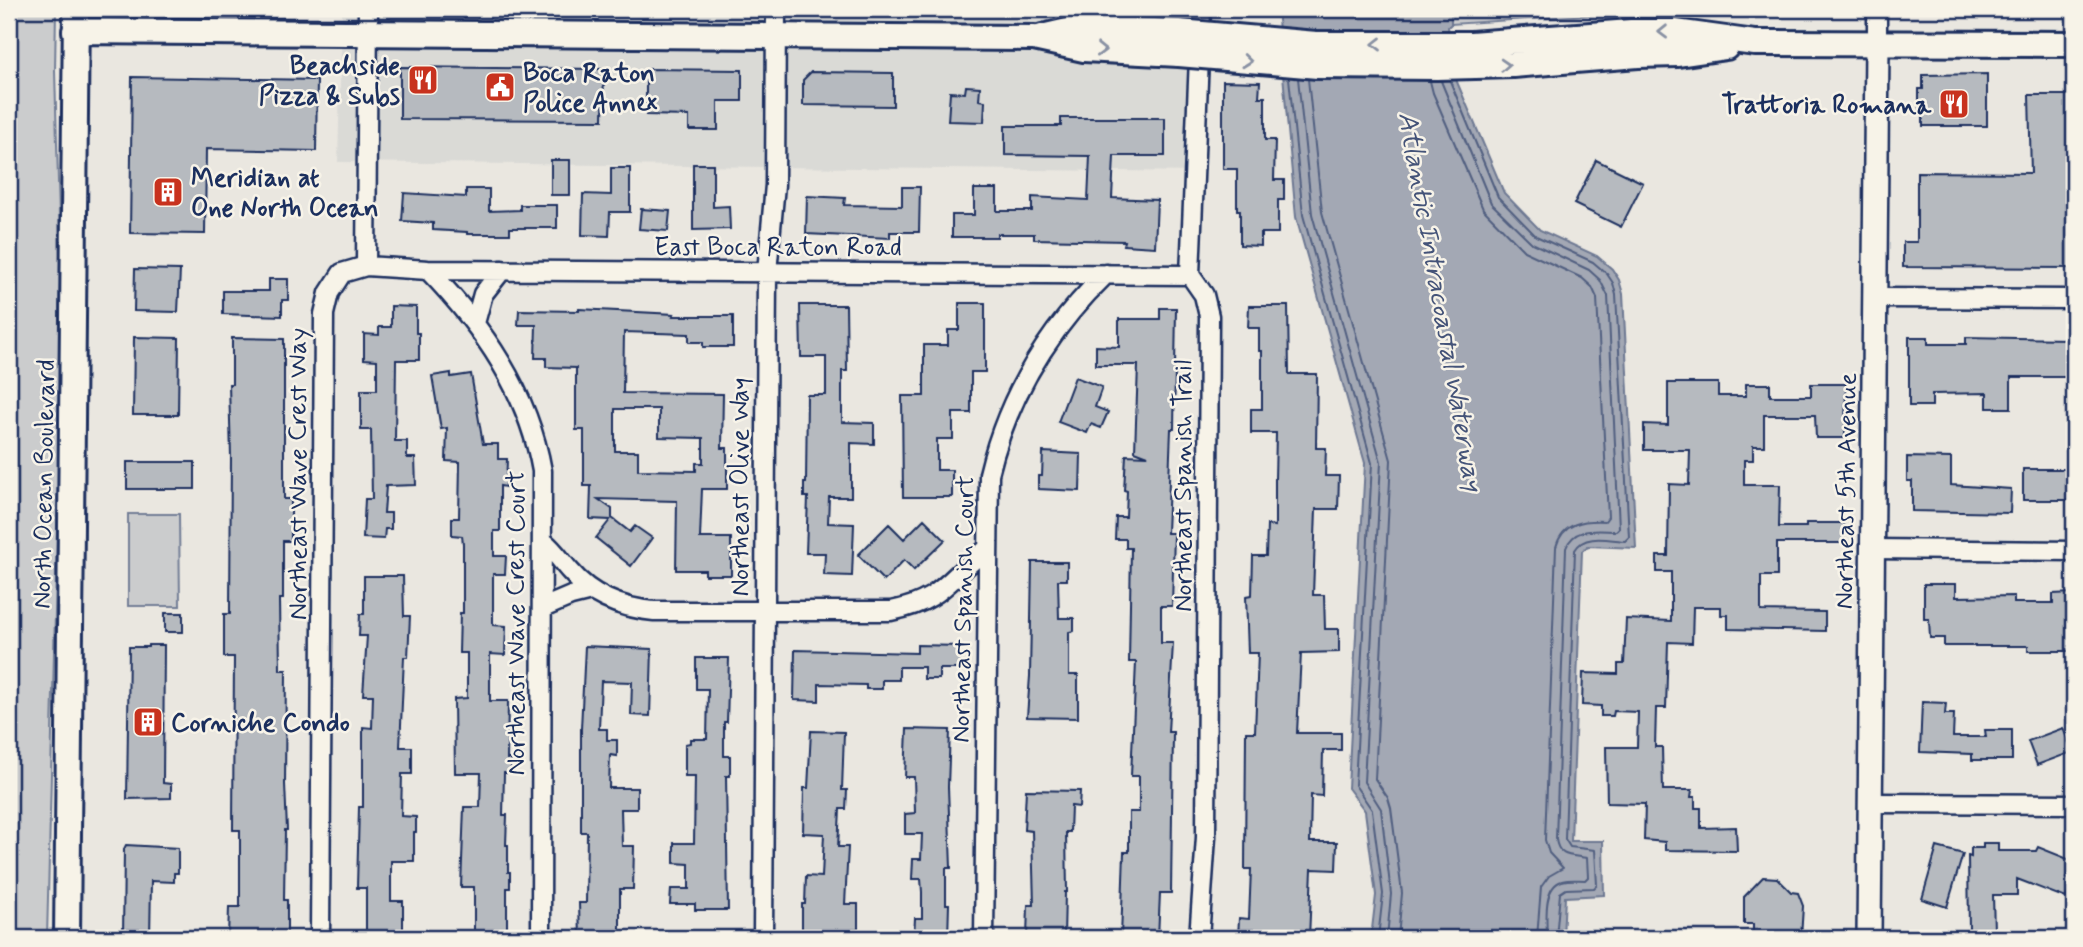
<svg xmlns="http://www.w3.org/2000/svg" width="2083" height="947" viewBox="0 0 2083 947" font-family="Mynerve,sans-serif">
<style>
.built{fill:#dadad6}
.green{fill:#cbcccd;stroke:#737e96;stroke-width:2}
.water{fill:#a3a8b4;stroke:#6d7892;stroke-width:2}
.lines{fill:none;stroke-linecap:round;stroke-linejoin:round}
.shore{stroke:#515f80;stroke-width:2}
.building{fill:#b6babf;stroke:#1b2f5e;stroke-width:2;fill-rule:evenodd}
.minor-casing{stroke:#1b2f5e;stroke-width:23}
.tertiary-casing{stroke:#1b2f5e;stroke-width:28}
.secondary-casing{stroke:#1b2f5e;stroke-width:30}
.minor{stroke:#f7f3e8;stroke-width:18}
.tertiary{stroke:#f7f3e8;stroke-width:23}
.secondary{stroke:#f7f3e8;stroke-width:24}
.secondary-bridge-casing{stroke:#1b2f5e;stroke-width:30;stroke-linecap:butt}
.secondary-bridge{stroke:#f7f3e8;stroke-width:24}
.oneway{stroke:#8991a3}
.labels{text-anchor:middle;stroke-width:5;stroke-linejoin:round;paint-order:stroke}
.poi-label{font-size:26px;font-weight:bold;fill:#1b2f5e;stroke:#f7f3e8;text-anchor:start}
.street-label{font-size:26px;fill:#1b2f5e;stroke:#f7f3e8}
.water-label{font-size:28px;font-style:italic;fill:#445378;stroke:#f7f3e8}
</style>
<rect width="100%" height="100%" fill="#eae7e0"/>
<filter id="ink" filterUnits="userSpaceOnUse"><feTurbulence type="fractalNoise" baseFrequency=".0143" numOctaves="2"/><feDisplacementMap in="SourceGraphic" scale="14" xChannelSelector="R" yChannelSelector="G"/><feConvolveMatrix kernelMatrix="1 2 1 2 8 2 1 2 1" color-interpolation-filters="sRGB"/></filter>
<g filter="url(#ink)">
<path class="built" d="M342,9H1208L1203,172L338,162Z"/>
<path class="green" d="M9,9H56L55,71L62,326L47,938H9Z
M1451,9H1841L1835,13L1605,14L1451,24Z
M128,514H179L180,606H128Z"/>
<path class="water" d="M1277,9H1451V24L1448,27L1457,82L1504,193L1540,230L1597,256L1612,269L1619,280L1623,294L1636,548L1588,546L1582,551L1571,841H1603L1604,895L1565,897L1563,938H1371L1376,895L1365,811L1348,788L1365,463L1296,217Z"/>
<g class="lines">
<path class="shore" d="M1289,78L1303,215L1372,463L1355,785L1372,810L1383,894L1378,938
M1298,78L1312,214L1381,462L1364,782L1381,809L1391,894L1387,938
M1308,79L1322,212L1391,460L1375,779L1388,798L1391,808L1402,893L1398,938
M1430,81L1433,93L1483,209L1524,251L1582,278L1592,287L1597,298L1608,517L1605,521C1584,520 1563,522 1556,547L1545,840L1549,853L1563,868L1549,876L1541,887L1537,938
M1441,81L1491,203L1532,243L1589,270L1600,280L1608,296L1619,528L1616,531C1597,531 1574,526 1566,548L1556,839C1558,858 1572,855 1587,858L1588,877L1585,880C1577,880 1569,879 1562,881C1542,887 1547,923 1547,938
M1450,81L1498,197L1536,236L1593,262L1607,274L1613,283L1616,295L1629,537L1625,541C1609,540 1584,533 1575,550L1565,839L1570,847L1595,850L1597,885L1594,888L1566,889L1560,893L1556,938"/>
</g>
<path class="building" d="M400,67L604,69L603,120L400,119Z
M646,69L742,70V101H718V130H689V116L646,115Z
M811,72L893,73V106L803,105V80Z
M1987,74V126H1923V110H1919V89H1923V75Z
M132,77L317,80L316,151L206,149L205,234L130,233Z
M1223,81L1260,82L1259,97H1265V140H1275L1274,180H1284V200H1278V233H1261V246L1240,245V210H1237V169H1223Z
M966,86L980,87L979,100L985,101L984,122L948,121L950,92L965,93Z
M2029,95H2074V268L1903,267V242H1917V172L2031,173Z
M1061,118H1165V156H1114L1112,198L1157,200L1155,247L1124,245L1125,241L1034,239V234H997V237H952V215H974V189H997V211H1032V197L1088,200L1090,156L1005,155V126H1061Z
M551,160H570V195H551Z
M1596,160L1643,183L1621,227L1574,204Z
M693,164H713V207L729,206L730,229L693,230Z
M611,168H630V212H610L609,236L582,235L583,194L611,195Z
M902,187H920L919,232H890V238L806,234L807,196L845,198L844,205L902,206Z
M466,189H489V211L520,210V205H557V228H510V234H467V232L433,230V223L402,221L404,193L466,197Z
M641,209L670,211L668,231L639,229Z
M135,269L180,270L178,312L134,311Z
M269,279H288V300H282V316L223,314V291H269Z
M959,303H985V372H971V413H953V439H937V470H952V497H903L902,396H924V345H948V330H959Z
M800,305H846L847,371H842V422L874,423V444L851,443V497H829L828,523L854,524L852,576L824,575L825,553H806L808,497H804V483H806L807,395H826V357H801Z
M391,306L416,307V333H419V360H396L395,441H407V458H415L416,485L386,486L384,513H391V529H385L384,539L363,538L365,499H372L371,430H361V390H377V360L364,359V334L379,335V327H391Z
M1249,306H1288L1289,374H1317L1316,448H1326L1325,476H1339L1338,509H1316L1313,595H1324L1325,629H1339V652L1301,653L1297,733H1341V750H1323L1322,796L1311,795L1310,842H1337L1336,870L1312,869L1309,938H1238L1239,918L1249,919L1251,869H1245L1246,732H1255L1258,653H1248L1246,596L1252,595L1253,556H1266L1267,525L1275,526V480L1276,433H1251V409H1262V351H1259V328H1248Z
M1160,308H1176L1174,429H1171L1167,533H1174L1172,606H1161V643H1173L1168,732H1173L1171,893H1160L1158,938H1121L1124,852H1129V812H1139V776H1131L1136,662H1129L1131,548H1126V539H1115L1116,517H1126L1127,491L1124,490L1126,455L1148,456L1135,451L1138,365H1096V346L1119,347V319H1160Z
M579,309L674,314L673,316H733V347H703V342H689V334L624,332L623,393L723,394L722,448H727V489H702L700,538H731V575H705V570H676L677,501L598,499L612,509V518L630,532L635,526L652,538L631,566L596,538L610,520L590,519L591,486H584V430H576V368L546,367V358H535L536,325H518L519,310L579,311ZM615,409H659V437L703,438V463H696V471L638,470V451H615Z
M134,337L179,338L178,415H133Z
M1909,337H1928V344H1966V337L2069,339V377H2011V408H1987V393L1932,394V406H1909Z
M232,338L284,339V499H291V541H283V599H279L280,670H286L285,784L287,830H285L284,900H287V938H228L229,907H240V830H233L234,657H224V614H230L231,457L229,384H232Z
M451,373V377L471,374L483,444H498V459H507L506,487L500,486V531H494V556H506L505,574H493V625L506,626L505,655L490,654V701H508L507,759H511V773H504L503,815H507L506,845H508V872H510V888H507V938H474V887H461L464,807H480L481,773H455L454,699L467,698V653H459L460,613H463V544L462,536L452,535V518H459L460,462L446,461L447,428L441,429L432,376Z
M1075,377L1102,387L1095,407L1108,412L1101,428L1091,424L1087,433L1058,422Z
M1668,383H1718V396H1746V384H1770V396H1811V384H1846L1845,438H1816L1815,415H1764V446H1753V460H1744V485H1780L1779,527H1806V523H1844V543H1777V576H1761V611L1825,612V631L1728,629V615H1721V607H1693L1692,643L1668,642L1666,708H1656L1655,747H1662L1663,790H1692L1691,797H1695V808H1701V828L1736,827L1737,851L1665,850V842L1644,840L1645,804L1607,803L1606,747H1637L1638,712L1614,711L1613,716H1601V706L1582,705L1583,673L1618,674V664H1624L1626,619L1671,621V572H1657V556H1668L1669,484L1689,485L1690,450H1644V424L1668,425Z
M1043,452L1081,454L1080,491L1038,489V476H1042Z
M1907,457L1951,458V485L2011,489L2010,513L1912,511V481H1907Z
M127,462H195V489H127Z
M2023,469H2068V500H2023Z
M924,519L945,540L914,570L904,560L884,581L858,555L889,524L904,539Z
M1032,562H1067V580H1058L1059,618H1074V631L1069,632V675H1078V718L1027,717L1030,676Z
M364,576H403L404,616H410L408,657H404L400,747H412V774H402L401,816L416,817V832H414V861H391V901H403V938H366V888H357L359,807H363V727L372,728L373,695H363L367,636H359L360,614H364Z
M1924,584H1956V597L2014,596V603H2053V594L2073,593V651H2028V646H1944V638H1930L1929,619H1924Z
M165,613H183V632H165Z
M148,645H164L163,783L171,784V798L127,799L129,647H148Z
M917,645L960,646V669H939V679H924V667H899V680H882V689H866V685L819,684V701L794,700L795,650L917,653Z
M585,646L652,649L650,716L631,715L632,682L601,681L599,729H607V740H617V756L610,755L609,788H637V809H621L622,846H634L633,889H620V938H580L579,903H586L587,832H581V729Z
M696,658H729L727,722H724V756H730V776H726L728,910H695V904H670L671,889H689V864L674,863V843H694L695,776H685V744L690,743V739H707L708,689H696Z
M1922,702L1946,703L1945,714H1954L1953,737H1986L1985,730H2012V760H1972V754L1920,752Z
M2063,728L2072,752L2037,765L2028,741Z
M907,729L950,730L948,787L951,868H946V904H949L948,938L914,937L915,918H922V892L921,879H912L913,859H921L922,834H905V814L915,813L914,777H905Z
M811,731L844,732L842,790H847L846,809H840L838,847H848L845,904H858V938H802V904H805L806,876L822,877L824,834L803,833L804,788H808Z
M1026,790L1080,791L1079,807L1071,806L1070,832H1066L1067,892H1065L1064,938H1027L1028,905H1034L1032,831L1024,830Z
M1983,843H1998V851H2036L2038,847L2073,861L2066,878L2073,881L2066,898L2017,879V895H1993L1994,931H1969L1968,856L1971,857V848H1983Z
M126,845L178,848V873H174V882L151,881L150,938H123L124,849Z
M1937,847L1963,854L1947,907L1922,899Z
M1763,877L1777,878L1791,892L1798,893L1803,906L1801,938H1753V924H1744V897Z"/>
<g class="lines">
<g class="minor-casing">
<path id="minor" d="M1877,44V9
M366,266L368,9
M428,270C483,327 528,391 542,471L541,938
M1875,298L2074,299
M475,323L483,294L502,270
M544,542C555,551 561,561 570,571C592,597 621,608 654,611H891C943,601 948,578 986,550
M1872,549L2074,551
M543,608L571,596L591,591
M1870,803L2074,804
M320,938L324,314L329,293L342,273L366,266L428,270L1190,275
M763,938L767,272L775,185L776,9
M984,938L989,474C1008,395 1048,330 1106,274
M1199,938L1206,837L1209,316L1204,295L1190,275L1201,9"/>
</g>
<g class="tertiary-casing">
<path id="tertiary" d="M1869,938L1877,44"/>
</g>
<g class="secondary-casing">
<path id="secondary" d="M75,31L1034,38L1084,49L1179,54
M1042,37L1081,28L1179,32
M1316,44H1471L1631,32H1675L1755,43L2074,44
M1318,66L1437,67L1513,65L1638,55L1678,54L1726,47
M67,938L76,9"/>
</g>
<use href="#minor" class="minor"/>
<use href="#tertiary" class="tertiary"/>
<use href="#secondary" class="secondary"/>
<g class="secondary-bridge-casing">
<path id="secondary-bridge" d="M1179,32L1316,44
M1179,54L1318,66"/>
</g>
<use href="#secondary-bridge" class="secondary-bridge"/>
</g>
<defs><path id="oneway-chevron" d="M-2-3.5L2.5 0L-2 3.5" fill="none" stroke-width="1.6" stroke-linecap="round" stroke-linejoin="round" transform="scale(1.75)"/></defs>
<g class="oneway">
<use href="#oneway-chevron" transform="translate(1663 32) rotate(179)"/>
<use href="#oneway-chevron" transform="translate(1377 44) rotate(-180)"/>
<use href="#oneway-chevron" transform="translate(1101 50) rotate(1)"/>
<use href="#oneway-chevron" transform="translate(1247 61) rotate(6)"/>
<use href="#oneway-chevron" transform="translate(1505 65) rotate(-3)"/>
</g>
</g>
<defs>
<g id="restaurant-square" transform="scale(1.575)"><rect x="-9" y="-9" width="18" height="18" rx="4" fill="#c8321e" stroke="#f7f3e8"/><path d="M-5-6h1v4h1v-4h1v4h1v-4h1v5L-1.5 .5V6h-2V.5L-5-1ZM5-6V6H3V1.5H1.5Q1.5-4 5-6Z" fill="#fff"/></g>
<g id="civic-square" transform="scale(1.575)"><rect x="-9" y="-9" width="18" height="18" rx="4" fill="#c8321e" stroke="#f7f3e8"/><path d="M-.6-6.5H3V-4.5H.6V-3L4-1V1h2V6H-6V1h2V-1L-.6-3ZM-1.2 2.5V6h2.4V2.5Z" fill="#fff"/></g>
<g id="building-square" transform="scale(1.575)"><rect x="-9" y="-9" width="18" height="18" rx="4" fill="#c8321e" stroke="#f7f3e8"/><path d="M-4-6H4V6H1V3H-1V6H-4ZM-2.5-4.3h1.7v1.8h-1.7ZM.8-4.3h1.7v1.8H.8ZM-2.5-1h1.7V.8h-1.7ZM.8-1h1.7V.8H.8Z" fill="#fff"/></g>
</defs>
<g fill-rule="evenodd">
<use href="#restaurant-square" x="423" y="80"/>
<use href="#civic-square" x="500" y="87"/>
<use href="#restaurant-square" x="1954" y="104"/>
<use href="#building-square" x="168" y="192"/>
<use href="#building-square" x="148" y="722"/>
</g>
<g class="labels">
<g class="poi-label">
<text x="400" y="74" text-anchor="end">Beachside<tspan x="400" dy="30">Pizza &amp; Subs</tspan></text>
<text x="523" y="81">Boca Raton<tspan x="523" dy="30">Police Annex</tspan></text>
<text x="1931" y="113" text-anchor="end">Trattoria Romana</text>
<text x="191" y="186">Meridian at<tspan x="191" dy="30">One North Ocean</tspan></text>
<text x="171" y="731">Corniche Condo</text>
</g>
<g class="street-label">
<text x="778" y="255">East Boca Raton Road</text>
<text transform="translate(297 474) rotate(-90)" y="9">Northeast Wave Crest Way</text>
<text transform="translate(43 484) rotate(-89)" y="9">North Ocean Boulevard</text>
<text transform="translate(1182 486) rotate(-90)" y="9">Northeast Spanish Trail</text>
<text transform="translate(739 487) rotate(-90)" y="9">Northeast Olive Way</text>
<text transform="translate(1845 491) rotate(-89)" y="9">Northeast 5th Avenue</text>
<text transform="translate(962 609) rotate(-89)" y="9">Northeast Spanish Court</text>
<text transform="translate(515 623) rotate(-90)" y="9">Northeast Wave Crest Court</text>
</g>
<g class="water-label">
<text transform="translate(1442 301) rotate(80)" y="10">Atlantic Intracoastal Waterway</text>
</g>
</g>
<rect width="2083" height="947" fill="none" stroke="#f7f3e8" stroke-width="35"/>
<rect x="18" y="18" width="2048" height="912" fill="none" stroke="#1b2f5e" stroke-width="2.5" filter="url(#ink)"/>
</svg>
